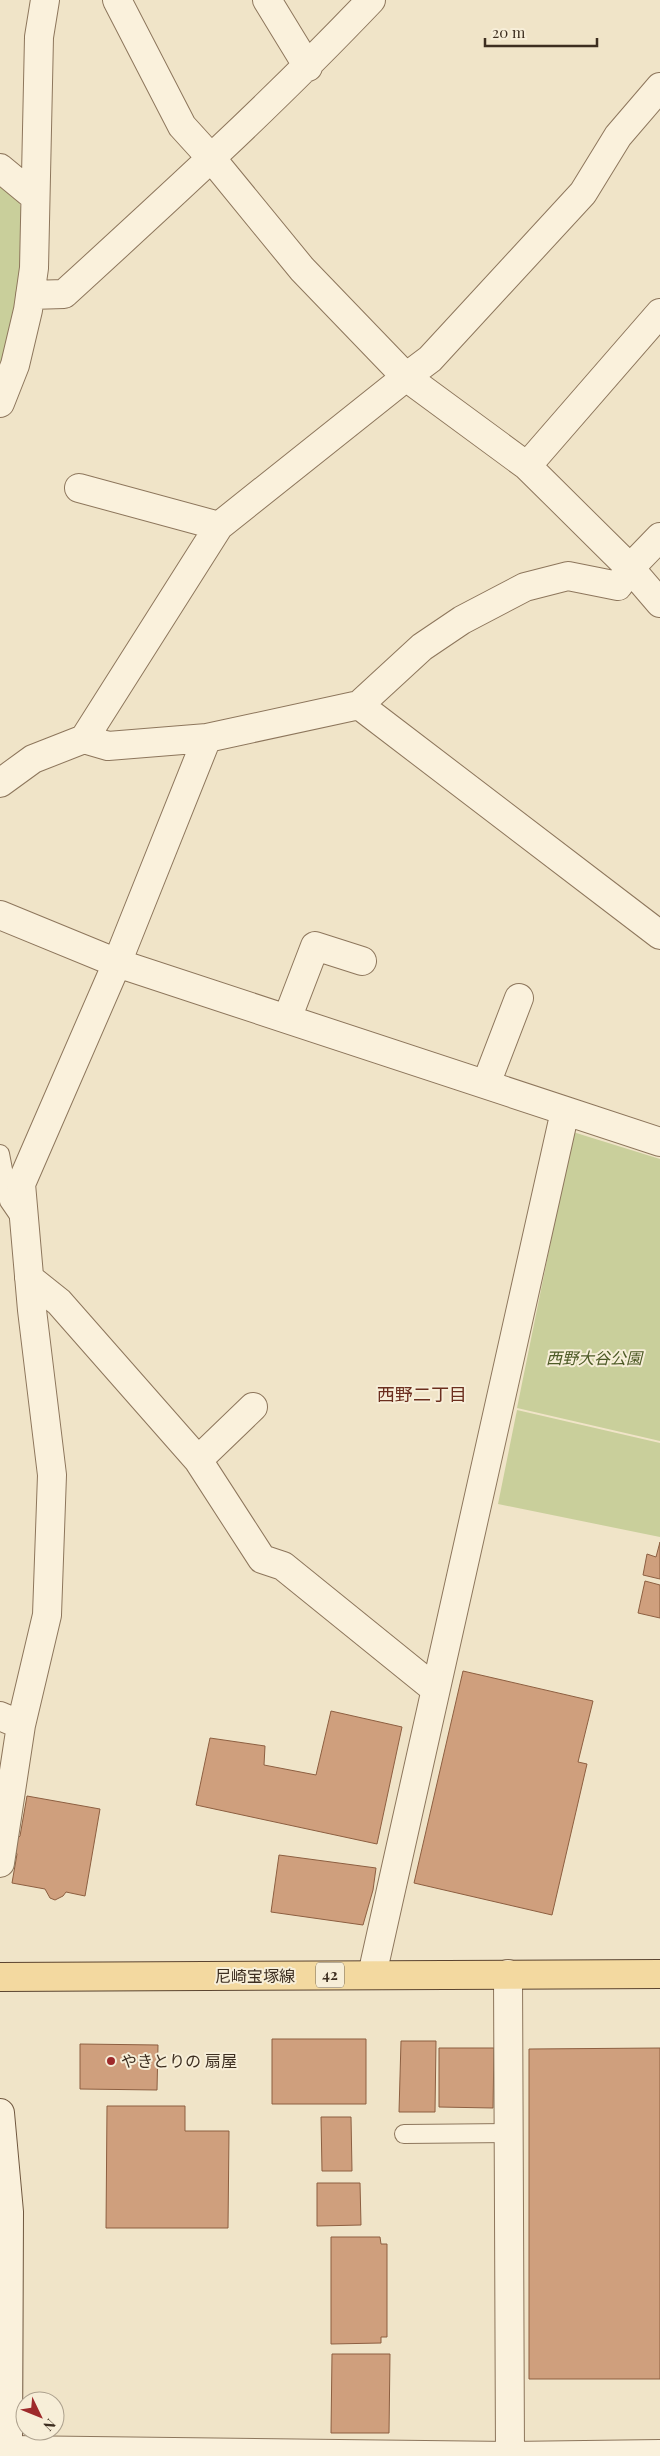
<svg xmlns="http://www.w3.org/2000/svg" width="660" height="2456" viewBox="0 0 660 2456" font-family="'Playfair Display','Noto Sans JP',serif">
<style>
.green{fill:#c9cf9b}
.building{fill:#cf9f7d;stroke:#8d5f41}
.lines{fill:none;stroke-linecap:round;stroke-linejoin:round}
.service-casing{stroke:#8d765c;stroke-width:20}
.minor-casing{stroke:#8d765c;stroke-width:30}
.secondary-casing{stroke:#6f573f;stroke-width:30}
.primary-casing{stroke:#5b4430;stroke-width:30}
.service{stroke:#faf1dc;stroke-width:18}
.minor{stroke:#faf1dc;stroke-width:28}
.secondary{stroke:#faf1dc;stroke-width:28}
.primary{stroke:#f3d9a0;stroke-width:28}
.poi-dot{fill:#9e2a2b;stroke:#f7eed8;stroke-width:2}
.labels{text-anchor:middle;stroke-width:4;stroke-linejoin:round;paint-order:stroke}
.shield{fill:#f7eed8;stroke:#756857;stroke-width:1}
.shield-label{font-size:15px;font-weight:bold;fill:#3d2e20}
.park-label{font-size:16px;font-style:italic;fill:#4d5a26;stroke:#f7eed8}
.street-label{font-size:16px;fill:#3d2e20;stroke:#f7eed8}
.poi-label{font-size:16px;fill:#3d2e20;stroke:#f7eed8;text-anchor:start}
.neighbourhood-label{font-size:18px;fill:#6b2e1e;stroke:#f7eed8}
</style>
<rect width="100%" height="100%" fill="#f0e4c8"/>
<path class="green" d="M0,180L16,193L25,219L18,318L0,375Z
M573,1132L660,1159V1441L517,1408Z
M517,1410L660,1443V1537L498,1504Z"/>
<path class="building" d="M660,1542V1579L643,1575L647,1554L656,1557Z
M645,1581L660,1585V1618L638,1613Z
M463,1671L593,1701L578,1762L587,1764L552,1915L414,1883Z
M331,1711L402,1727L377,1844L196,1805L210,1738L265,1746L264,1765L316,1775Z
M27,1796L100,1809L85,1896L66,1892L63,1896L55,1900L50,1898L45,1889L12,1883L17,1854L14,1850L16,1840L20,1836Z
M279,1855L376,1868L373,1890L363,1925L271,1912Z
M272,2039H366V2104H272Z
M401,2041H436L435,2112H399Z
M80,2044L158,2045L157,2090L80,2089Z
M439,2048H494L493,2108L439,2107Z
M660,2048V2379H529V2049Z
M107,2106H185V2131H229L228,2228H106Z
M321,2117H351L352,2171H322Z
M317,2183H360L361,2225L317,2226Z
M331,2237H380L381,2244H387V2337H381V2343L331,2344Z
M332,2354H390L389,2433H331Z"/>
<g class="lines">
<g class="service-casing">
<path id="service" d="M0,1154L9,1201L20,1217
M404,2134L509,2133"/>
</g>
<g class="minor-casing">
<path id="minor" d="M267,0L308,67
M0,168L35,197
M30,295L64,294C169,198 273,103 371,0
M660,313L527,466L630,568L660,537
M0,403L15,365L28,310L34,268L39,37L45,0
M527,466L406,377L430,359L583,193L618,136L660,87
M79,488L219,526
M359,705L422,647L462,620L525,587L568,576L618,586L630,568L660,603
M84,739L108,746L207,738L359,705L660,935
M0,783L33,759L84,739L219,526L406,377L302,269L212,159L182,126L117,0
M0,915L117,963L660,1142
M287,1019L315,946L362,961
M486,1084L519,998
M29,1278L59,1302L198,1460L262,1559L283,1566L435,1689
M198,1460L253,1407
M0,1716L21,1725
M0,1863L21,1725L47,1615L52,1475L32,1310L21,1184L117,963L207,738
M372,1975L565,1111
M8,2450L510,2456L508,1974
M510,2456L660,2454"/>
</g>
<g class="secondary-casing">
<path id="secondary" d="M0,2113L9,2212L8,2456"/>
</g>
<g class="primary-casing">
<path id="primary" d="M0,1977L660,1974"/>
</g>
<use href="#service" class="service"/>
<use href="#minor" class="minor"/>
<use href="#secondary" class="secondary"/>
<use href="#primary" class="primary"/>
</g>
<circle class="poi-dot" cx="111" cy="2061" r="5"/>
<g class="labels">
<rect class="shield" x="316" y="1962.5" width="28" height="25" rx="4"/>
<g class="shield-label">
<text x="330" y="1980">42</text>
</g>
<g class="park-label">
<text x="594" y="1364">西野大谷公園</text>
</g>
<g class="street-label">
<text x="255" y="1982">尼崎宝塚線</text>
</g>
<g class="poi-label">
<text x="121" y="2067">やきとりの 扇屋</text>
</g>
<g class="neighbourhood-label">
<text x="422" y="1401">西野二丁目</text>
</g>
</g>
<g transform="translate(40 2416) rotate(133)"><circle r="24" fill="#f7eed8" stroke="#ada18e"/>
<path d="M0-4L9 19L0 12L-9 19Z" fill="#9e2a2b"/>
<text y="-8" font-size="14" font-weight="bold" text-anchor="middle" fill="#3d2e20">N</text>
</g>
<path d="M485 38v8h112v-8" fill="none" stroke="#3d2e20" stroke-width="2.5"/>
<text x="492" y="38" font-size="15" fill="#3d2e20" stroke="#f7eed8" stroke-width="4" paint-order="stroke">20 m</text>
</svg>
